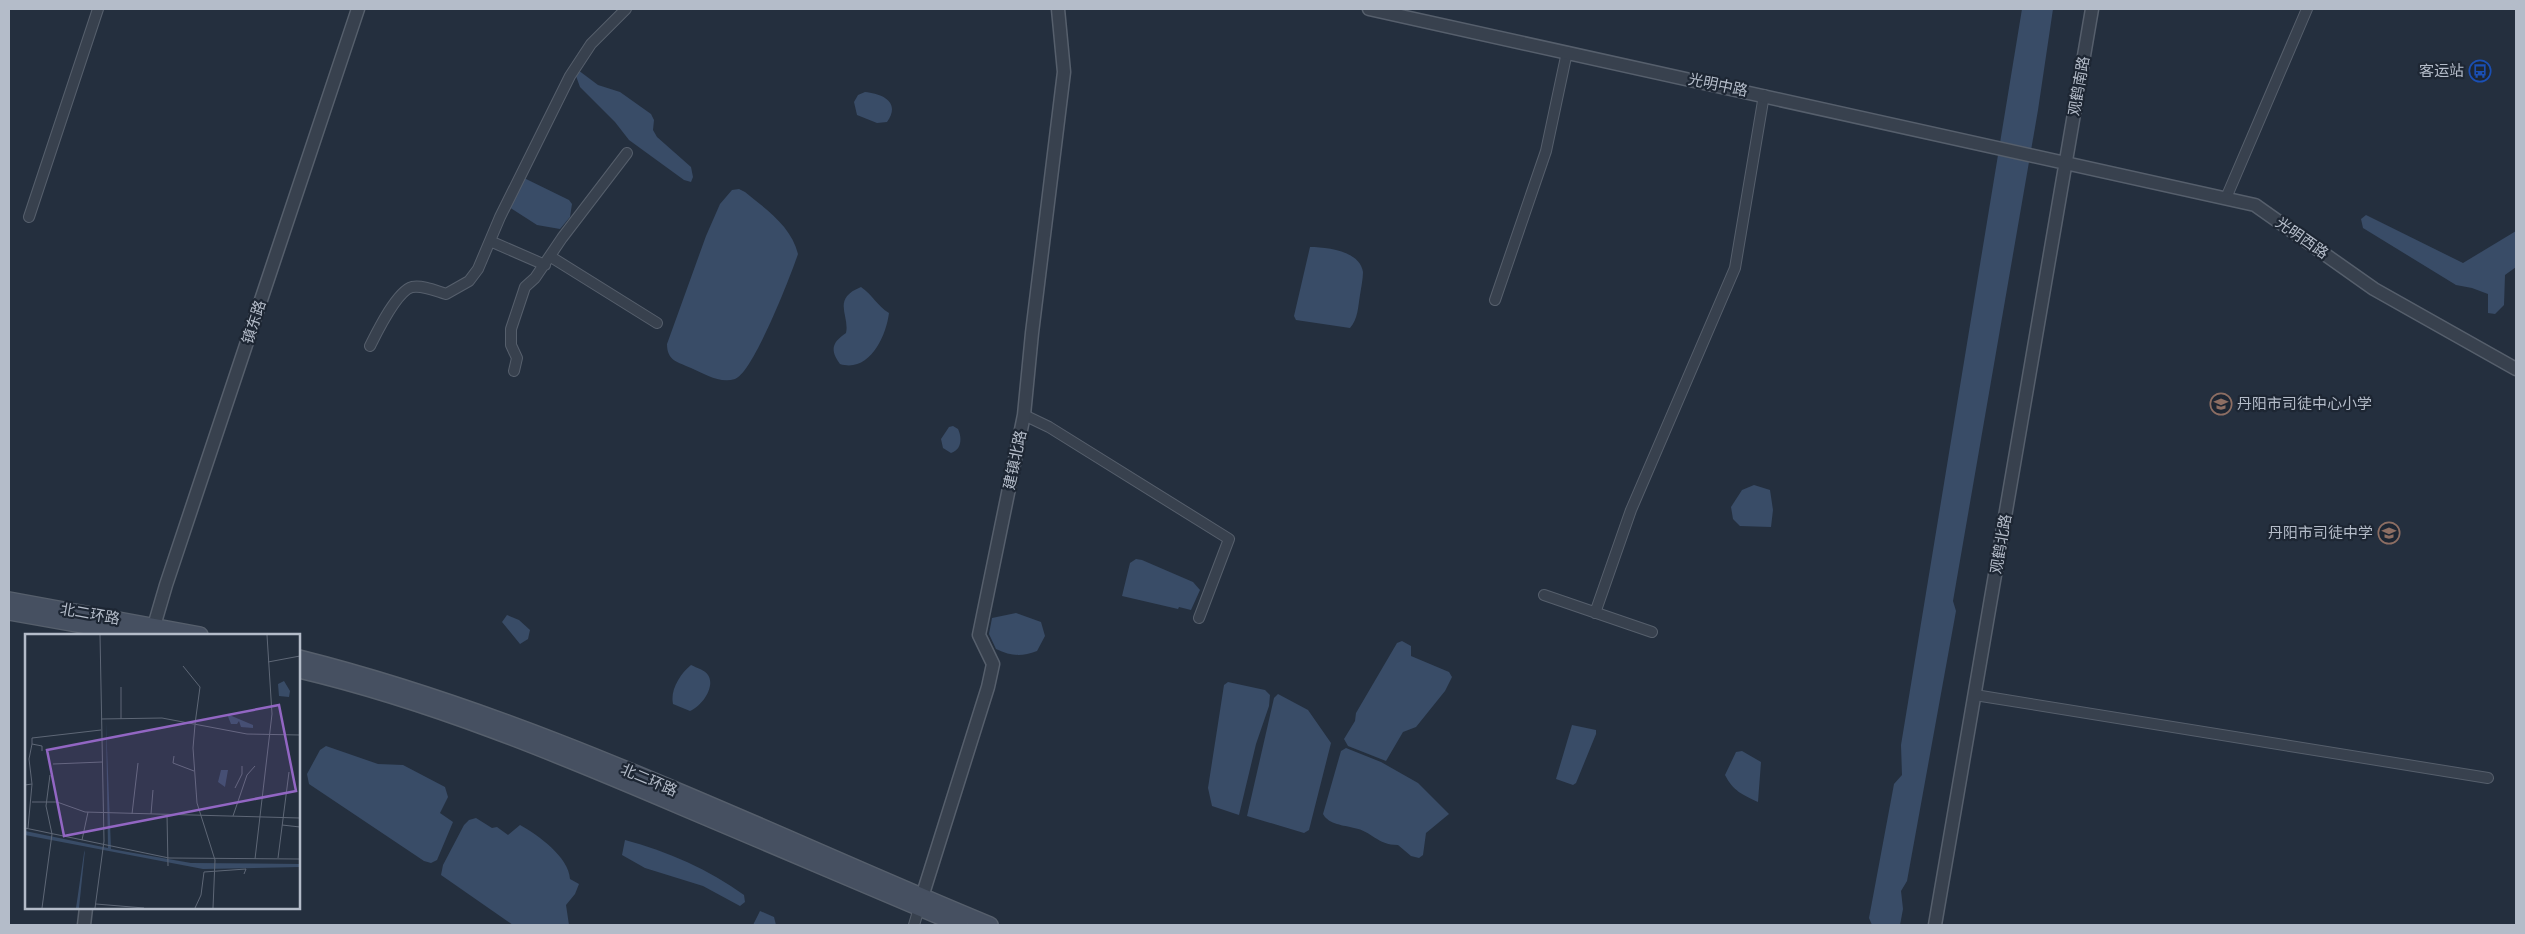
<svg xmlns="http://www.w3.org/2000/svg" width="2525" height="934" viewBox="0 0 2525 934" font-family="'Noto Sans','Noto Sans SC',sans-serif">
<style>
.water{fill:#394c67}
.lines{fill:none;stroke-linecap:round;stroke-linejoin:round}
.minor-casing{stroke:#565f6c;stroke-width:12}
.tertiary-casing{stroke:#565f6c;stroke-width:15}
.secondary-casing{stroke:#565f6c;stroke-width:18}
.minor{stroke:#38414e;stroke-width:10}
.tertiary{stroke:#38414e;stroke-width:12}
.secondary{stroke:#465061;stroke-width:15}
.labels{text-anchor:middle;stroke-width:4.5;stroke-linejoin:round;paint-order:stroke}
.poi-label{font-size:15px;fill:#b4bcc9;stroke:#1d2633;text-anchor:end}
.street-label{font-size:15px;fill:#b4bcc9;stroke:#1d2633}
.inset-road{fill:none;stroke:#5e6776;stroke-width:1}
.view{fill:#9266c3;fill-opacity:0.15;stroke:#9266c3;stroke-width:2.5}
.inset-edge{fill:none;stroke:#b4bcc9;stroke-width:2.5}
</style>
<rect width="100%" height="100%" fill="#242f3e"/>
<path class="water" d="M2022,9H2053L2038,110L1953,601L1956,611L1907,881L1901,891L1903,909L1900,925H1872L1869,918L1894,784L1902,775L1901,745Z
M578,70L598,85L620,92L651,114L654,120L653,130L657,137L691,167L693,177L691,182L684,180L629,140L615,122L580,87L576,76Z
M865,92C883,94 901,102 887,122L877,123L857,115L854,102L858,95Z
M524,178L569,200L572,204L570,217L560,229L537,225L509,207Z
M739,189L745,192C767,210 791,226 798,254C791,275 753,373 735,379C720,384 705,374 691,368C678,362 667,361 667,344L706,236L720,204L732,190Z
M2366,215L2463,263L2516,231V267L2505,275L2504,305L2495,314L2488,313V294L2472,288L2456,285L2363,228L2361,219Z
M1310,247C1327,247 1360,251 1363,272C1363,279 1361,288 1360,295C1358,307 1358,319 1350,328L1296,320L1294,316Z
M861,287C873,295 877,306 889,313C886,337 869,373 840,364C829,349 833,342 846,333C850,315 831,299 861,287Z
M953,426L958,429C962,437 962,450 951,453L943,448L941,439L949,427Z
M1754,485L1770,490L1773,510L1771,527L1740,526L1733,519L1731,507L1742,490Z
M1136,559L1142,560L1193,582L1200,590L1191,610L1179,607L1178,609L1122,596L1130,563Z
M1016,613L1041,622L1045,636L1037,651C1021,657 1011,656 996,649L989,634L992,618Z
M507,615L519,620L530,630L528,639L520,644L502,622Z
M1402,641L1411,646V656L1449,672L1452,677L1445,691L1416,727L1403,732L1386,761L1348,746L1344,739L1355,721L1356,713L1397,643Z
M691,665C697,668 705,670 708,675C716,687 701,707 690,711L673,704C670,690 680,674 691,665Z
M1228,682L1265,690L1270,695L1269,706L1256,744L1239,815L1212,806L1208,788L1224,685Z
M1278,694L1308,710L1331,743L1309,830L1304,833L1247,816L1274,698Z
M1572,725L1596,730V734L1576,783L1573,785L1556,779Z
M326,746L378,764L403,765L445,787L448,797L440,813L453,822L437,860L431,863L424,861L309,784L307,774L320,750Z
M1346,748L1381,762L1418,783L1449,814L1426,833L1423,855L1419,858L1411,856L1398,845C1377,845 1372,831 1354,828C1344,825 1329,825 1323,814L1341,751Z
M1742,751L1761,762L1758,802C1743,795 1733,791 1725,775L1736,752Z
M476,818L492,828L497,827L508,835L520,825C538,835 569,857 570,879L579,884L575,894L566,905L569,925H513L441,875L443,865L464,825L469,820Z
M625,840C667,851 710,870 744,895L745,902L740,906L703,886L645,868L622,855Z
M760,911L774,917L776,925H753Z"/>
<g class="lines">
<g class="minor-casing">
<path id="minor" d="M2226,198L2307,9
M29,217L98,9
M490,241L545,265
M551,257L657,323
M1495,300L1546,151L1567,52
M370,346C377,332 397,291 412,287C423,285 436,291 446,294L469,281L478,269L500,217L570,76L591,44L626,9
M514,371L517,358L511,345V329L525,287L535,278L562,238L627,153
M1024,415L1049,427L1229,539L1199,618
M1544,595L1652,632
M1595,613L1631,510L1735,268L1764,95
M1975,695L2488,778
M914,925L919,908"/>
</g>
<g class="tertiary-casing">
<path id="tertiary" d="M1369,9L2255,205L2374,289L2516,369
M154,635V626L166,585L358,9
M922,897L988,687L993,664L979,635L1024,415L1032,333L1064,72L1058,9
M84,925L86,908
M1935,925L2092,9"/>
</g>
<g class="secondary-casing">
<path id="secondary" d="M9,600L200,635
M9,612L139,635
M299,658C539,718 762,831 990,925
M299,670C431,701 558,754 682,807C775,846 867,886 960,925"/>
</g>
<use href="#minor" class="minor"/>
<use href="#tertiary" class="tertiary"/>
<use href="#secondary" class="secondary"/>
</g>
<defs>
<g id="bus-ring" transform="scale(1.125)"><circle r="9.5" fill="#1d2633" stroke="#1a4fb4" stroke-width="1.5"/><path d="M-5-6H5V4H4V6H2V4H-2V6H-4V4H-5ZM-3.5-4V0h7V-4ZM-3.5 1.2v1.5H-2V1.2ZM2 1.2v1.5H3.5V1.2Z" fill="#1a4fb4"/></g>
<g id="school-ring" transform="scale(1.125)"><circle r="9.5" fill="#1d2633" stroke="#8d6e63" stroke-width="1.5"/><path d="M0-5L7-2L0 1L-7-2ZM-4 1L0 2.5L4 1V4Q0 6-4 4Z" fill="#8d6e63"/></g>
</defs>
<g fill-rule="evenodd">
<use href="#bus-ring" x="2480" y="71"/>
<use href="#school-ring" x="2221" y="404"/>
<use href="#school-ring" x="2389" y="533"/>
</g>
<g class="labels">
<g class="poi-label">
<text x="2464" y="76">客运站</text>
<text x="2237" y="409" text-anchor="start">丹阳市司徒中心小学</text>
<text x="2373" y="538">丹阳市司徒中学</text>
</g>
<g class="street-label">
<text transform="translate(1718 85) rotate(12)" y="5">光明中路</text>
<text transform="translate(2079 86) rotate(-80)" y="5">观鹤南路</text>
<text transform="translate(2302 238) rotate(35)" y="5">光明西路</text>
<text transform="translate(254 322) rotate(-72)" y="5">镇东路</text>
<text transform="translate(1015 460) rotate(-78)" y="5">建镇北路</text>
<text transform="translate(2001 544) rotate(-80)" y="5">观鹤北路</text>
<text transform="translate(90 614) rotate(10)" y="5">北二环路</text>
<text transform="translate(649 780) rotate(23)" y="5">北二环路</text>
</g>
</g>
<g transform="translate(25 634)">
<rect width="275" height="275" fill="#242f3e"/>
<path d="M259,47L265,57L264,63L254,62L253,50ZM202,80L228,91V94L216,93L214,87L212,90H206ZM81,88L86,215L166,229L275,230V233L178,235L0,201V197L83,214ZM196,136H203L200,153L193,148ZM60,216L54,274H51L59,219Z" fill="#394c67"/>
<path class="inset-road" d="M243,28L275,22M158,32L175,53L170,90M96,53V85M76,85L137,84L222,100L275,101M170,91L168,114L172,169L190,226L188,274M17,117V112L7,110V104L76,96M149,122L148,129L169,137M28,130L77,128M0,151L7,150L4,125L7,110M210,154L217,140V132M7,168H32L60,178L275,184M107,180L113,129M126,180L128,156M142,181L143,232M208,182L222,141L230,132M257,191L275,193M0,194L144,224L275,225M3,194L7,150M57,206L63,178M253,224L264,138M230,225L247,80L242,1M71,270L119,274M17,274L27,200L21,172L25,141M70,274L79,207L75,1M170,274L176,261L179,238L221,235L219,240"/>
<path class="view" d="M254,71L271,157L39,202L22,116Z"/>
<rect width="275" height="275" class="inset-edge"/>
</g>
<rect width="2525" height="934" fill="none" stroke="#b4bcc9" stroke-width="20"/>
</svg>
